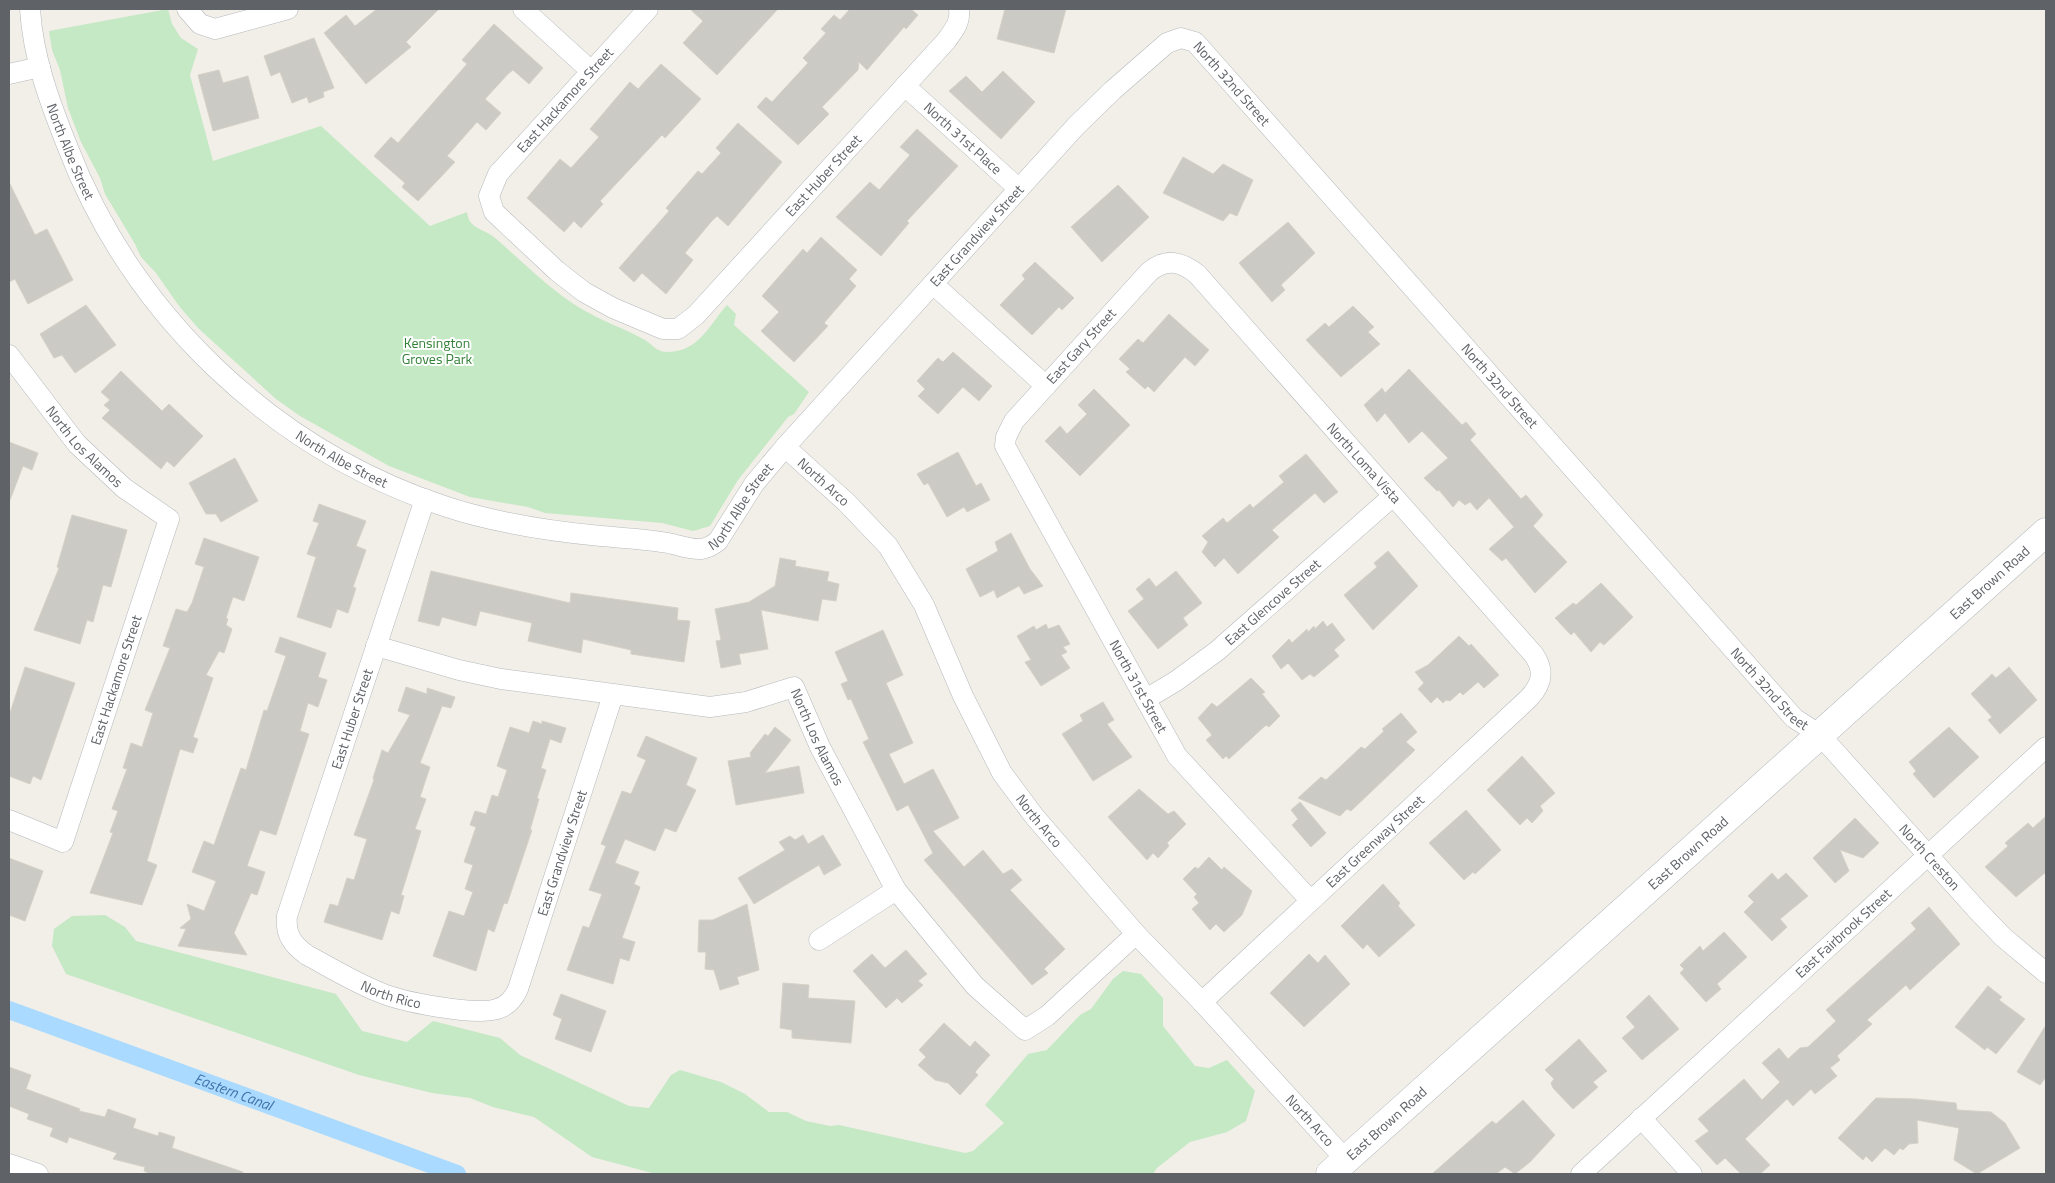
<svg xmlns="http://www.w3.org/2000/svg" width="2055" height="1183" viewBox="0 0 2055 1183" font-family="'Titillium Web',sans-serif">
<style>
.green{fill:#c5e8c5}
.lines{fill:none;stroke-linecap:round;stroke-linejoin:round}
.canal{stroke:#aadaff;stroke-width:18}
.building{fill:#cccac5;stroke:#d6d1c6}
.street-casing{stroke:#b5b8bc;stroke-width:21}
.secondary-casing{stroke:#b6babf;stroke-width:29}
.street{stroke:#fff;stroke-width:20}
.secondary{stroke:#fff;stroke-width:28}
.labels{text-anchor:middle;stroke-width:4;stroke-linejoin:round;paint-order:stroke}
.street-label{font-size:14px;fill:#5f6368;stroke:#fff}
.park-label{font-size:14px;fill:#348238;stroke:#fff}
.water-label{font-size:15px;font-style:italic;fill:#4174aa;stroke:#fff}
</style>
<rect width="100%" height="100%" fill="#f1efe8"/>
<path class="green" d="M168,9L172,24L181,38L198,49L190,75L213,161L321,126L430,226L467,212C469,230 484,228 495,238C523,262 549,289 580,308C601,321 624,328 645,340C653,345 657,352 667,352C699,352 709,325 727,305L736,314L734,325L809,392L794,414L788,417L738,480L710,526L693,531L662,523L545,513L528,507L470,497L389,466L300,416L276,399L198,328L179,306L156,273L141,257L135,244L105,194L100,178L81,142L68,108L60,70L52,50L49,31Z
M105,915L125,927L136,941L336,994L362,1031L407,1042L433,1021L500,1038L520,1055L629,1106L649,1108L671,1075L680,1070L721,1082L745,1094L769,1112H787L806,1121L830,1126L839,1125L965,1153L973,1151L1004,1123L985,1105L1028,1054L1047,1050L1080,1015L1091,1009L1113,979L1123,971L1141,974L1163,998V1026L1195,1066L1209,1068L1227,1060L1255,1091L1246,1121L1227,1132L1190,1142L1157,1168L1153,1174H656L592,1157L534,1117L493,1107L470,1098L432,1093L359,1075L66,974L52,946L54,929L72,916Z"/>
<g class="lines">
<path class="canal" id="s1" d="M9,1010L457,1174"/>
</g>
<path class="building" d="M377,9H439L406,42L411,47L366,84L324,33L346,15L355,26Z
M690,9H778L717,75L683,43L703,21Z
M850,9H911L918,15L906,29L904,27L867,70L859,62L858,70L822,107L829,114L798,145L757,107L766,97L772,102L808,63L803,58L826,33L821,29L834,15L840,20Z
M1005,9H1066L1054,53L997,39Z
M494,24L543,68L529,84L513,70L508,74L485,99L501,113L486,130L477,122L447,156L455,162L418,201L402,187L405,183L374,156L391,137L398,143L467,64L462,60Z
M314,38L334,88L323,92L324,97L309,103L307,97L292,103L280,72L271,76L264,56Z
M661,64L701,99L665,138L662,135L600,201L603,204L581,228L574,221L564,232L527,198L560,159L571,168L599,137L590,129L618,96L630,82L638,89Z
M219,70L223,83L248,76L259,118L213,131L198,75Z
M1003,71L1035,102L1001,139L949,91L966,76L982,92Z
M738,123L782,162L728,226L717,216L711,222L685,253L693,260L666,294L642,273L634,282L619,268L669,211L666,208L698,171L702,174L721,153L716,148Z
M917,129L958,166L907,221L909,223L881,256L836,217L870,182L879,190L910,155L900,147Z
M1183,157L1213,174L1223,164L1253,180L1237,216L1230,213L1223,221L1163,193Z
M9,182L35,235L47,229L73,280L28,304L15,279L9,282Z
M1118,185L1149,217L1102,262L1071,227Z
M1288,222L1315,253L1281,285L1285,290L1272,302L1239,263Z
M821,237L857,270L849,279L856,286L824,323L828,326L794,362L761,331L779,312L762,296L803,249L807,253Z
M1035,262L1074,298L1062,310L1059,307L1032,335L1000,305L1025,279L1022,275Z
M86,305L116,345L75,373L62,355L54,358L40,334Z
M1353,306L1374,327L1368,332L1380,344L1341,377L1306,340L1325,323L1329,327Z
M1169,314L1209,350L1195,366L1185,357L1154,392L1148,386L1145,389L1126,372L1130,369L1119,359L1138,339L1143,343Z
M953,352L992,386L979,401L963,387L938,414L918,396L925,389L917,381L938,358L943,362Z
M1409,369L1462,425L1466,422L1476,434L1470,440L1521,499L1526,495L1543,515L1533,526L1567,562L1535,593L1506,558L1502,561L1489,549L1514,527L1489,498L1477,510L1470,502L1465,505L1459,500L1453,507L1439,490L1437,491L1424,478L1448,458L1422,431L1409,443L1385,413L1377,422L1364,405L1382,388L1385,393Z
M121,371L162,411L169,404L203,436L174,467L167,461L161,469L102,418L110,410L104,405L110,400L101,392Z
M1094,389L1130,425L1080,476L1045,441L1060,426L1067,434L1087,414L1078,405Z
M9,442L38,453L32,470L23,466L10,500Z
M958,452L976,486L981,483L990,500L967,512L964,507L947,517L928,483L924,485L917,474Z
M1306,454L1338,492L1324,503L1315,493L1272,530L1279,537L1238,574L1224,558L1215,567L1202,552L1208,542L1202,536L1223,518L1227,523L1250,504L1253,508L1284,482L1279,476Z
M235,458L258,501L221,522L216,514H206L189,483Z
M319,504L366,521L356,546L366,550L353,587L356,588L348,613L337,609L331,628L297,617L316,557L307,554L319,523L313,521Z
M72,515L127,530L111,587L103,585L93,622L87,620L80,644L34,630L59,568L57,567Z
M1011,533L1030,569L1043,586L1024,594L1019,586L997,598L994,590L980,597L966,569L998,551L995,542Z
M204,538L259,557L244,601L233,597L226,618L228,619L226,625L232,629L224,653L219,651L206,675L213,678L193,737L198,739L193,753L180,749L147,861L157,865L142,905L90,893L113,833L110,832L118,811L112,809L127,769L123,768L131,743L142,747L153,713L145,710L170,648L163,646L176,609L187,612L192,603L204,567L195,564Z
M1388,551L1418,586L1373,630L1344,595L1377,567L1374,563Z
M780,558L796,561L795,566L829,572L827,581L839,584L836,601L822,599L818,621L761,610L768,649L739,654L741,664L721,668L716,641L721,640L715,609L749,602L775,586Z
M431,571L570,603L571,593L678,608L677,620L690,621L684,662L631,654V650L583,639L581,653L528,641L532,623L480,611L476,626L442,617L439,626L418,621Z
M1176,571L1202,603L1183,618L1188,625L1158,649L1128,611L1144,599L1136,589L1149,578L1156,587Z
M1601,583L1633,617L1604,645L1600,642L1591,652L1574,632L1571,635L1555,618L1573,603L1576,605Z
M1323,621L1327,627L1332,623L1345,640L1334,650L1339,656L1314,677L1310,674L1302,680L1288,663L1281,669L1272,656L1289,639L1292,643L1307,629L1308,632L1314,626L1315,629Z
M1046,624L1048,629L1059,625L1070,644L1063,647L1067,652L1061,655L1070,668L1041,686L1025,662L1031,660L1017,636L1034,626L1036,630Z
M883,630L903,675L886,683L913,743L889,754L904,784L933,769L959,818L933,831L964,867L983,850L1003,874L1012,869L1022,880L1010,890L1065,949L1044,969L1048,973L1032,985L924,860L933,853L916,820L908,805L897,811L863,742L869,739L851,699L848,700L841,684L848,681L835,652Z
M1459,636L1469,646L1471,644L1499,675L1484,688L1478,682L1463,695L1460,692L1450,701L1446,700L1443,703L1437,697L1431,703L1418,689L1424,683L1415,672L1428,665Z
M280,637L326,653L318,677L327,680L318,707L308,703L300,731L309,734L276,835L260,830L247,866L265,872L257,895L251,893L234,933L247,955L178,946L186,929L180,928L191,919L187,904L204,911L216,881L192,872L204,841L214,845L241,768L246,770L264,710L267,711L286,656L275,652Z
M25,667L75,683L41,780L33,776L30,784L9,776V716Z
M2009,667L2037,700L2000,734L1988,720L1992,717L1971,694L1992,674L1996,678Z
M1251,678L1265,692L1262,694L1280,716L1269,727L1266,725L1229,759L1226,756L1223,759L1206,740L1212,735L1198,718L1212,703L1217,707Z
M406,687L427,694V688L455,697L451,708L442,706L420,763L430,767L420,797L426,799L415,829L421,831L401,895L404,896L399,914L391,911L382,940L324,922L330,904L338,906L347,878L354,880L367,839L354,835L374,780L373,778L382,750L388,753L410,715L398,711Z
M1103,702L1114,720L1107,724L1132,757L1093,781L1062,734L1083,721L1080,715Z
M1401,713L1417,732L1406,742L1415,750L1351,811L1347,809L1340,816L1298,798L1321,777L1326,780L1361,747L1365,749L1384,731L1382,729Z
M533,721L542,724V721L566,728L561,743L550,739L541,768L546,770L537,798L539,799L530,830H532L507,904L504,903L494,932L488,929L476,971L433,956L449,911L464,916L473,892L465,889L473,865L464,862L476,827L470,825L475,811L486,814L492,795L498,797L507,770L497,766L510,727L529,733Z
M775,727L791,740L765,773L799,766L804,793L736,805L728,761L751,757L750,753L765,734L768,736Z
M1949,727L1979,757L1934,798L1913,774L1916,771L1909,762Z
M646,736L697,758L686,785L696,790L676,832L665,828L655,851L625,839L615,863L639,872L634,884L640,887L622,938L635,942L629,961L620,958L613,984L567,970L583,926L589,928L602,894L589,890L606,846L601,844L622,791L631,794L646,760L637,756Z
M1522,756L1555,793L1540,806L1543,811L1532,823L1527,818L1520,825L1487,790Z
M1139,789L1168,814L1174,811L1186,824L1167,843L1169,846L1158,858L1153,853L1147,860L1108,817Z
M1300,802L1326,833L1311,847L1292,825L1298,819L1291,810Z
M1466,810L1501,850L1475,874L1473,872L1464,880L1429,843Z
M2046,816V872L2016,897L1985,867L2008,846L2005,843L2028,823L2033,828Z
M1855,818L1879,843L1863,858L1840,850L1849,871L1835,883L1813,858Z
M803,835L808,844L823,835L841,865L824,875L819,865L754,904L738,878L785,850L779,842L790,836L795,840Z
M1209,857L1222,870L1224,867L1252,891L1242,915L1224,932L1216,924L1210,930L1192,909L1199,903L1194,897L1197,894L1183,879L1195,867L1198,869Z
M9,858L43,871L25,921L9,915Z
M1772,873L1778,880L1786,873L1808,896L1780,919L1787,927L1772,941L1744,912L1754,902L1748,896Z
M1383,884L1400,903L1398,906L1415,925L1379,957L1367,944L1363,949L1341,926Z
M747,904L759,970L737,977L739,984L720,990L714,970L705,969L706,952H698L699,920H713Z
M1929,907L1960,944L1910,990L1906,985L1867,1020L1872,1024L1837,1056L1840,1060L1830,1068L1837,1076L1815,1094L1811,1089L1793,1106L1787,1099L1745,1139L1770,1165L1760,1174H1741L1725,1158L1717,1165L1695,1141L1709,1131L1698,1119L1744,1079L1762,1100L1780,1082L1762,1063L1779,1048L1788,1059L1800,1048L1808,1047L1836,1021L1826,1010L1916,929L1911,923Z
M1724,932L1747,957L1717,984L1721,989L1706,1002L1680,973L1684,969L1680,965L1700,946L1703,951Z
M906,950L927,974L918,981L923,985L902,1003L897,998L886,1008L853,971L872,954L885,968Z
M1309,954L1318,963L1325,955L1350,984L1304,1027L1270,993Z
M783,983L809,985L808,998L855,1001L851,1043L792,1038V1030L780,1028Z
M1988,986L2002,997L1999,1000L2025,1019L1996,1054L1987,1047L1985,1050L1955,1027Z
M561,994L606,1011L591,1052L555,1039L562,1019L553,1015Z
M1649,995L1679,1029L1642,1060L1622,1038L1635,1027L1626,1017Z
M944,1023L970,1047L975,1041L990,1055L975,1072L978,1075L960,1095L948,1083L935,1080L918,1065L926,1057L919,1050Z
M2046,1025V1077L2040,1085L2017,1072Z
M1579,1039L1607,1071L1593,1082L1598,1087L1573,1109L1553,1088L1551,1083L1554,1079L1545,1070Z
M9,1067L31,1075L26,1089L80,1109L79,1111L105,1117L108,1109L136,1119L133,1128L158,1136L159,1132L175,1137L172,1148L243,1172V1174H151L144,1171L145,1167L113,1159L117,1153L69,1137L67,1143L50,1136L53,1128L27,1119L29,1114L9,1106Z
M1876,1098L1916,1099L1956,1103L1957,1110L1991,1112L2005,1123L2020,1148L1977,1174L1954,1160L1959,1128L1917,1120L1918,1143L1909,1144L1903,1150L1900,1148L1894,1155L1885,1148L1872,1162L1866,1156L1863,1160L1838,1138Z
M1523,1100L1555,1135L1530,1162L1515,1174L1505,1167L1496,1174H1432L1492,1121L1496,1124Z"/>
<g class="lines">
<g class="street-casing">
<g id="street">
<path id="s2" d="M30,9C33,58 50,103 68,148C133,316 273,449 444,506C495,523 548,531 601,536C623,538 646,539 668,543C679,545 690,550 701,549C708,548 713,545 718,541L754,484L785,447L1076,126L1113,90L1167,43L1181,38L1195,42L1794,718L1820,735L1978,911L2003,937L2046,973"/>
<path d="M187,9L200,24L215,29L288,9"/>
<path d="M523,9L591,71"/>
<path id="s3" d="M648,9L498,174L489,196L494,212L557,271L584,292L613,308L663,329H678L696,315L946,41C954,30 961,22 959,9"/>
<path d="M9,74L40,67"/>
<path id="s4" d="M905,86L1019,189"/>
<path d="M933,284L1046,386"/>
<path id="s5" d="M9,355L77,444L124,488L169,519L63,842L9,820"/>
<path id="s6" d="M785,447L847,503L888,546L924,605L963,696L1002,773L1034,816L1136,934L1202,1002L1346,1160"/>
<path id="s7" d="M425,499L287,916C285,935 293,945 307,955C331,968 354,982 379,992C401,1002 475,1016 497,1009C508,1006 514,998 518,989L613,695"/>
<path id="s8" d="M376,646L459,670L501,679L710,707L746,702L794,687L820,747L896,890L975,986L1025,1030L1047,1016L1136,934"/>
<path id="s9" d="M1146,699L1176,681L1217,651L1393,496"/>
<path d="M819,940L896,890"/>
<path id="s10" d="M1202,1002L1529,698C1542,684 1545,671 1534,655L1197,274C1180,261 1166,258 1149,272L1014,421L1006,437L1005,446L1177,756L1310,900"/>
<path d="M1641,1118L1692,1174"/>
<path d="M9,1164L38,1174"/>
<path id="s11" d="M1581,1174L2046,747"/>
</g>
</g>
<g class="secondary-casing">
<g id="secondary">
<path id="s12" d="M1330,1174L2046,532"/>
</g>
</g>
<use href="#street" class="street"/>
<use href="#secondary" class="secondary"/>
</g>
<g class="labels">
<g class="street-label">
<text dy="5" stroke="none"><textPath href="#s2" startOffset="1718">North 32nd Street</textPath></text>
<text transform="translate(565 100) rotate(-48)" y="5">East Hackamore Street</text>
<text dy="5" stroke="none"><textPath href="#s4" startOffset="78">North 31st Place</textPath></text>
<text dy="5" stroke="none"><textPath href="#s2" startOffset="149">North Albe Street</textPath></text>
<text dy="5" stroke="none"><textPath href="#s3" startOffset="698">East Huber Street</textPath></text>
<text dy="5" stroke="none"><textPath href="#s2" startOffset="1362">East Grandview Street</textPath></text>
<text transform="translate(1081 346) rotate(-48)" y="5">East Gary Street</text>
<text dy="5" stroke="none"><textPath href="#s2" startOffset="2122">North 32nd Street</textPath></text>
<text dy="5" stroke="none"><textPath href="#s5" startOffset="119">North Los Alamos</textPath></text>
<text dy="5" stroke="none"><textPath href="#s2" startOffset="568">North Albe Street</textPath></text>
<text transform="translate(1364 463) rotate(48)" y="5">North Loma Vista</text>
<text dy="5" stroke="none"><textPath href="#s6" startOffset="52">North Arco</textPath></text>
<text dy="5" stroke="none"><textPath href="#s2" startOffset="1002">North Albe Street</textPath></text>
<text dy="5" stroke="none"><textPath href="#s12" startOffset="886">East Brown Road</textPath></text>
<text dy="5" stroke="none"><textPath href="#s9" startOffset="160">East Glencove Street</textPath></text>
<text transform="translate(116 680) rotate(-72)" y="5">East Hackamore Street</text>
<text dy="5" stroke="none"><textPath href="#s10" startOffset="1559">North 31st Street</textPath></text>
<text dy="5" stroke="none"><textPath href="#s2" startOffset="2528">North 32nd Street</textPath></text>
<text transform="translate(352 719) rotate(-72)" y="5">East Huber Street</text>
<text dy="5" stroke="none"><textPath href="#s8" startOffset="482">North Los Alamos</textPath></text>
<text dy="5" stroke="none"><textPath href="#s6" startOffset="458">North Arco</textPath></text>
<text dy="5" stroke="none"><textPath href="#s10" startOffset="236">East Greenway Street</textPath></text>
<text dy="5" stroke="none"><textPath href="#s7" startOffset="860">East Grandview Street</textPath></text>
<text dy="5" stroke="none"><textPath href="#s12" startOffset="481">East Brown Road</textPath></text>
<text dy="5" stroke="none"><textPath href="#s2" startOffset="2761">North Creston</textPath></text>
<text dy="5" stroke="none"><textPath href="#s11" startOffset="356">East Fairbrook Street</textPath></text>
<text dy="5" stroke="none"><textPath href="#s7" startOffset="579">North Rico</textPath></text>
<text dy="5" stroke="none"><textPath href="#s6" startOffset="862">North Arco</textPath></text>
<text dy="5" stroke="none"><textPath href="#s12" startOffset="76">East Brown Road</textPath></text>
</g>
<g class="park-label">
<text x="437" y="348">Kensington<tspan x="437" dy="16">Groves Park</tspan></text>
</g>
<g class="water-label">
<text dy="5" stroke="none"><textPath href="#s1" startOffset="239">Eastern Canal</textPath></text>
</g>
</g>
<rect width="2055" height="1183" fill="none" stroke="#5f6368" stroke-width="20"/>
</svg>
